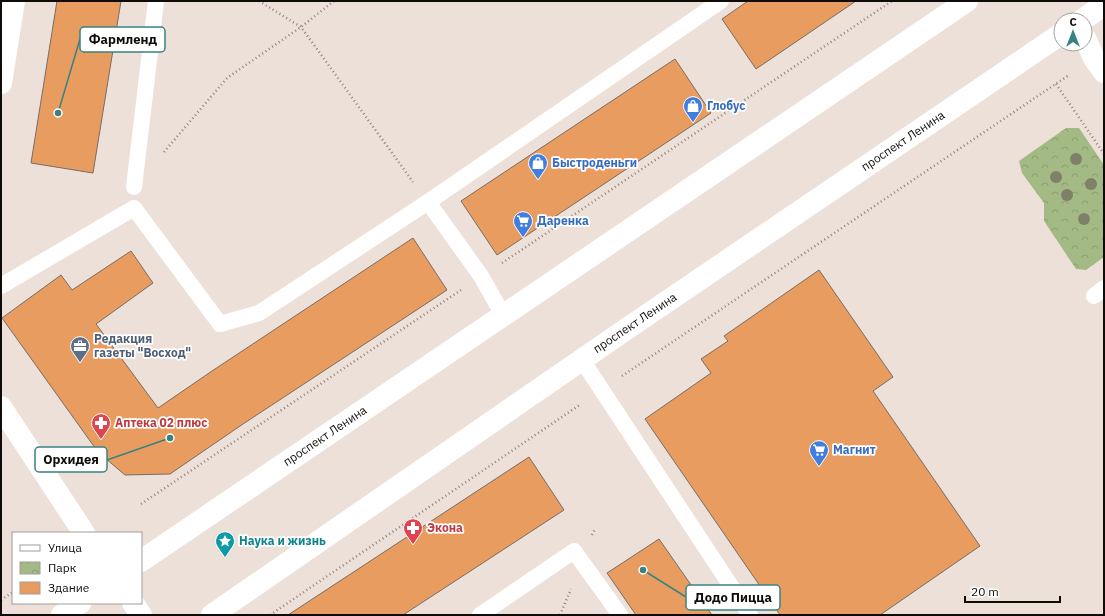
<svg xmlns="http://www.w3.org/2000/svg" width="1105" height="616" viewBox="0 0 1105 616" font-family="'IBM Plex Sans',sans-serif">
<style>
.park{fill:url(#park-crowns)}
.building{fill:#e99c5f;stroke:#776d65}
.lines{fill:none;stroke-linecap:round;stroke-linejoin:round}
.path{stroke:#8c837d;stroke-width:2.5;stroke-dasharray:1 3;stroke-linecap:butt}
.service{stroke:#fff;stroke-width:16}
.minor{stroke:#fff;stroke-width:22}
.tertiary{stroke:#fff;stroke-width:22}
.tree{fill:#7e8068}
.labels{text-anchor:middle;stroke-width:3.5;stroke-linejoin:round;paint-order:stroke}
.shop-label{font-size:12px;font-weight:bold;fill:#366cbe;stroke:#fff;text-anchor:start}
.street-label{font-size:12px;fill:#0e0b08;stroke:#fff}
.service-label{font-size:12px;font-weight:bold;fill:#4e5e75;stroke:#fff;text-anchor:start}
.health-label{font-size:12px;font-weight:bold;fill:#be3a42;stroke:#fff;text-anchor:start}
.culture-label{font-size:12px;font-weight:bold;fill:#0d838f;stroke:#fff;text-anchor:start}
.leader{fill:none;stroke:#398282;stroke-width:1.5}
.callout-dot{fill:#398282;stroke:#fff;stroke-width:1.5}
.callout{fill:#fff;stroke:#398282;stroke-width:1.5}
.callout-label{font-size:13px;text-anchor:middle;font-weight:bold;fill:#0e0b08}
</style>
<defs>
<pattern id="park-crowns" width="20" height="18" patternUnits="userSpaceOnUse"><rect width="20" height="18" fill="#a3ba84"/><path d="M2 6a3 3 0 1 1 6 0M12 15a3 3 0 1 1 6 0" fill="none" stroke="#8b9f70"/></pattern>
</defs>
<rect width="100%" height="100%" fill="#ede0d8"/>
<path class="park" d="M1066,128H1079L1104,165V257L1086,270L1076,269L1044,221V203L1022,173L1019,161Z"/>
<path class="building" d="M57,1H121L93,173L31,163Z
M748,1H856L756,69L722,19Z
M675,59L711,113L497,255L461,201Z
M413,238L447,290L243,424L170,474L125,475L98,452L2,318L61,275L72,290L131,251L153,283L96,324L158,408L212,371Z
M819,270L893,377L873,391L980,546L880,615H780L645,419L711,373L701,359L728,341L724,336Z
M529,457L564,510L403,615H288Z
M659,539L712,615H636L607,573Z"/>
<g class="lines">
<path class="path" d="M259,1L301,27L413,182
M1056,84L1104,154
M164,152L227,78L301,27L334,1
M502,263L892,1
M622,376L1069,75
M141,504L461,290
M592,535L595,529
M1,600L13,592
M270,615L581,404
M560,615L571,589"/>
<path class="service" d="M134,187L156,1
M428,202L481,276L503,315
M1,286L134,208L220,324L259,313L428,202L721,1
M1094,296L1104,288
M582,360L750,615
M480,615L574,551L620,615"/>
<path class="minor" d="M1085,38L1094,58L1104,72
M1,83L14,1
M1,407L84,533
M133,603L141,615"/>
<path class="tertiary" d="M1082,20L1104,5
M141,561L967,1
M62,615L80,603
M212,615L625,330L1061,34"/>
</g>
<g class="tree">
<circle cx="1076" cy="159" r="6"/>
<circle cx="1056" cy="177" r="6"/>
<circle cx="1091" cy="184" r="6"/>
<circle cx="1067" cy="195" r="6"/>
<circle cx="1084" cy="219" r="6"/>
</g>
<defs>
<g id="shop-pin" transform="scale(1)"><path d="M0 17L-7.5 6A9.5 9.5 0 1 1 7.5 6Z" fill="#3f7fe0" stroke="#fff"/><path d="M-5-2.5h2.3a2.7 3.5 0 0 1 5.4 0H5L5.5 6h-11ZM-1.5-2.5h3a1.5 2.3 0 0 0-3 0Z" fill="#fff"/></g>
<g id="supermarket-pin" transform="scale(1)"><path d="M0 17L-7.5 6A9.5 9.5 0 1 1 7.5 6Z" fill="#3f7fe0" stroke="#fff"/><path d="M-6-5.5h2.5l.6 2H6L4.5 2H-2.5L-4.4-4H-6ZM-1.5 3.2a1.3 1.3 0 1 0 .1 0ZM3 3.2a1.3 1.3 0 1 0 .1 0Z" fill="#fff"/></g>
<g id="office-pin" transform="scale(1)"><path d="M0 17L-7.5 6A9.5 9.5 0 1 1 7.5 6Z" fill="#5c6f8a" stroke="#fff"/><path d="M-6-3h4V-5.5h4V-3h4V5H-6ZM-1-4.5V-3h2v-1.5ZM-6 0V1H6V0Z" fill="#fff"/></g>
<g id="pharmacy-pin" transform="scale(1)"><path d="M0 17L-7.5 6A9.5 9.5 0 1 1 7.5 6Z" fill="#e0444e" stroke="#fff"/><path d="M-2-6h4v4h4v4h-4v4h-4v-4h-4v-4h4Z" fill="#fff"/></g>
<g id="sight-pin" transform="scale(1)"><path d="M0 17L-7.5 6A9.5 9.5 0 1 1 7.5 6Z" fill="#0f9aa8" stroke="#fff"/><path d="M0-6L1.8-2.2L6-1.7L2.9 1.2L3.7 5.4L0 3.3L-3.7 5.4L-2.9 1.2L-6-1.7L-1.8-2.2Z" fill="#fff"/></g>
</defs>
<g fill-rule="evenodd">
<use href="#shop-pin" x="693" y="106"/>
<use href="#shop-pin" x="538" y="163"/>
<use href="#supermarket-pin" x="523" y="221"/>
<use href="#office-pin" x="80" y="346"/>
<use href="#pharmacy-pin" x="101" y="423"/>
<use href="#supermarket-pin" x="819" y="450"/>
<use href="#pharmacy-pin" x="413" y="528"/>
<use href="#sight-pin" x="225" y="541"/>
</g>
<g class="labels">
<g class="shop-label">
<text x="707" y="110">Глобус</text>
<text x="552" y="167">Быстроденьги</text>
<text x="537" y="225">Даренка</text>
<text x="833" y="454">Магнит</text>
</g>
<g class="street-label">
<text transform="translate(903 141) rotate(-34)" y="4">проспект Ленина</text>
<text transform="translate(635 323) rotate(-34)" y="4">проспект Ленина</text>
<text transform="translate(325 436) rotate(-34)" y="4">проспект Ленина</text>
</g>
<g class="service-label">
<text x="94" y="343">Редакция<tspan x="94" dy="14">газеты "Восход"</tspan></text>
</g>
<g class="health-label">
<text x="115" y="427">Аптека 02 плюс</text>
<text x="427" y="532">Экона</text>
</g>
<g class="culture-label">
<text x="239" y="545">Наука и жизнь</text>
</g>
</g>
<path class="leader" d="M58 113L80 39M170 438L107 460M643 570L686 597"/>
<g class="callout-dot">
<circle cx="58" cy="113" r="4"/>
<circle cx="170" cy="438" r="4"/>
<circle cx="643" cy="570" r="4"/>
</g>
<g class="callout">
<rect x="80" y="27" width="85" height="25" rx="4"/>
<rect x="35" y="447" width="72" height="25" rx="4"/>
<rect x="686" y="585" width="94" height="25" rx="4"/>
</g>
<g class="callout-label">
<text x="123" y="44">Фармленд</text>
<text x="71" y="464">Орхидея</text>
<text x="733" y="602">Додо Пицца</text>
</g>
<rect width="1105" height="616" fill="none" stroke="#0e0b08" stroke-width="4"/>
<rect x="12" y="532" width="130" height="72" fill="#ffffff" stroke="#9f9d9c"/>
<rect x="20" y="545" width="20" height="6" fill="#ffffff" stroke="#9f9d9c"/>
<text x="48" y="552" font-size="12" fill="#0e0b08">Улица</text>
<rect x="20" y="562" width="20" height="12" fill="url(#park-crowns)" stroke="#9f9d9c"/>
<text x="48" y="572" font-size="12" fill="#0e0b08">Парк</text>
<rect x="20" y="582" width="20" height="12" fill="#e99c5f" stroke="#9f9d9c"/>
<text x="48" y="592" font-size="12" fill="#0e0b08">Здание</text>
<g transform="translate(1073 32)"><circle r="19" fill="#ffffff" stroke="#9f9d9c"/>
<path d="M0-3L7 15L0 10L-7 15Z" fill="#398282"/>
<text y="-6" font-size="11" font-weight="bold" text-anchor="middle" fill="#0e0b08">С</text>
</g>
<path d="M965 596v6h95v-6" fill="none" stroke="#0e0b08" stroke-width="2"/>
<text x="971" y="596" font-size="12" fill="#0e0b08" stroke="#ffffff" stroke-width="3" paint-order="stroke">20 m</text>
</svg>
